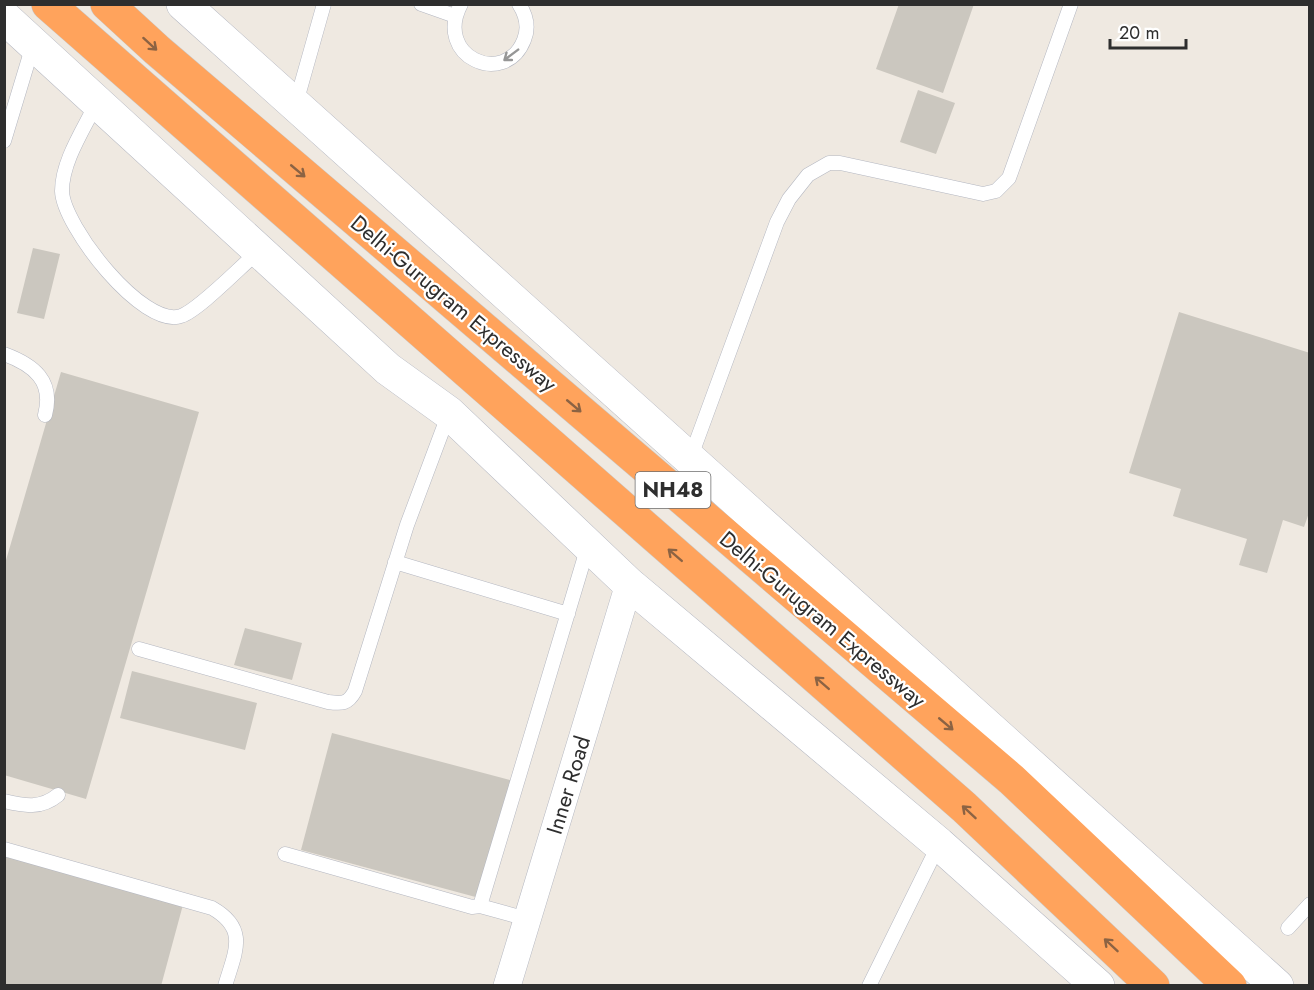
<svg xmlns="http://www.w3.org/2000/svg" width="1314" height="990" viewBox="0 0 1314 990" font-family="Jost,sans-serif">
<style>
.building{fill:#cbc7bf}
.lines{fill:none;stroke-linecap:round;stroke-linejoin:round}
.service-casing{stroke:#b4b7c1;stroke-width:15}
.minor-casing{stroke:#b4b7c1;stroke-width:28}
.secondary-casing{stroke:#b4b7c1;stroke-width:34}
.motorway-casing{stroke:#c9c9c9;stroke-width:34}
.service{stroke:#fff;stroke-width:14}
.minor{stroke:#fff;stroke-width:27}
.secondary{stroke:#fff;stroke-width:33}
.motorway{stroke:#ffa35c;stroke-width:33}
.oneway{stroke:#8c6343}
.oneway2{stroke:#969696}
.labels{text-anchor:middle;stroke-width:4.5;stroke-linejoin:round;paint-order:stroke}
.shield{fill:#fff;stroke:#6d6d6d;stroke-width:1.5}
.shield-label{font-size:21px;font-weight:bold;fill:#2e2e2e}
.street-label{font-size:22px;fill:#2e2e2e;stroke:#fff}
</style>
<rect width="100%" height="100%" fill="#efe9e1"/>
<path class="building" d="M899,4H974L943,93L876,69Z
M918,90L955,103L936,154L900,142Z
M33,248L60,254L44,319L17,313Z
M1179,312L1310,353V510L1304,527L1283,520L1267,573L1239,565L1247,539L1173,516L1181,489L1129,473Z
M61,372L199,412L86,799L4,775V567Z
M245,628L302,643L292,680L234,665Z
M132,671L257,703L245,750L120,718Z
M332,733L514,781L483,899L301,850Z
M4,852L184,901L161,986H4Z"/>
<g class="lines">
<g class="service-casing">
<path id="service" d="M421,4L455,16
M461,4C433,57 505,88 524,40C529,28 526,15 519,4
M97,102C84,129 62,161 62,191C63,226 143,329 181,316C199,310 241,266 258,252
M296,103L324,4
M4,141L33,45
M4,354C34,365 54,381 45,415
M690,459L777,222L789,199L808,175L829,163H840L983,194L996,191L1009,178L1071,4
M395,562L568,614
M139,649L328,702C342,704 348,704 355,691L407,525L449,413
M4,801C25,806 41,809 58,795
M4,849L212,908C249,929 235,952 225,986
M285,854L472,907L480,906L588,546
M480,906L527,919
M1288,928L1310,904
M869,986L939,844"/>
</g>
<g class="minor-casing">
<path id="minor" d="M507,986L629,584"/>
</g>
<g class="secondary-casing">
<path id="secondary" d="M183,4L1277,986
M4,17L388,369L449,413L629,584L939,844L1098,986"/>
</g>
<g class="motorway-casing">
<path id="motorway" d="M48,4L964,807L1153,986
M107,4L157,50L1011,779L1230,986"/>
</g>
<use href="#service" class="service"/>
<use href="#minor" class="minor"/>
<use href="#secondary" class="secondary"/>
<use href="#motorway" class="motorway"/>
</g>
<defs><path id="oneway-shaft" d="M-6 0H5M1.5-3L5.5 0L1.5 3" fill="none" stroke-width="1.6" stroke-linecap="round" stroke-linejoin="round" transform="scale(1.5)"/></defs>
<g class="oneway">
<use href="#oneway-shaft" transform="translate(150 44) rotate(42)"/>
<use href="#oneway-shaft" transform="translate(298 171) rotate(40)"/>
<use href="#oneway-shaft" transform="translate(574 406) rotate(40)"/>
<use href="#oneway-shaft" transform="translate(675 555) rotate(-139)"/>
<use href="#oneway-shaft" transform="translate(822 683) rotate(-139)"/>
<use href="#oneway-shaft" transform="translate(946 724) rotate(40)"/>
<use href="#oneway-shaft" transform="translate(969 812) rotate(-137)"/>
<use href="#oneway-shaft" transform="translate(1111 945) rotate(-137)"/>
</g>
<use class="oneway2" href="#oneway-shaft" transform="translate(511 55) rotate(143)"/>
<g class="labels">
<rect class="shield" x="635.5" y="472" width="75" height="36" rx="4.5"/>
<g class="shield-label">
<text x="673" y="497">NH48</text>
</g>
<g class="street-label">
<text transform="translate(454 303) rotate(40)" y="8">Delhi-Gurugram Expressway</text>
<text transform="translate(823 619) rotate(40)" y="8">Delhi-Gurugram Expressway</text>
<text transform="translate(568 785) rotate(-73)" y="8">Inner Road</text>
</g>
</g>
<rect width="1314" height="990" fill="none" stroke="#2e2e2e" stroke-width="12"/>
<path d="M1110 39v9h76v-9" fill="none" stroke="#2e2e2e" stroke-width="3"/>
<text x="1119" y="39" font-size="18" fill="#2e2e2e" stroke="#ffffff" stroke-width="4.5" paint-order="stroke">20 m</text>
</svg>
